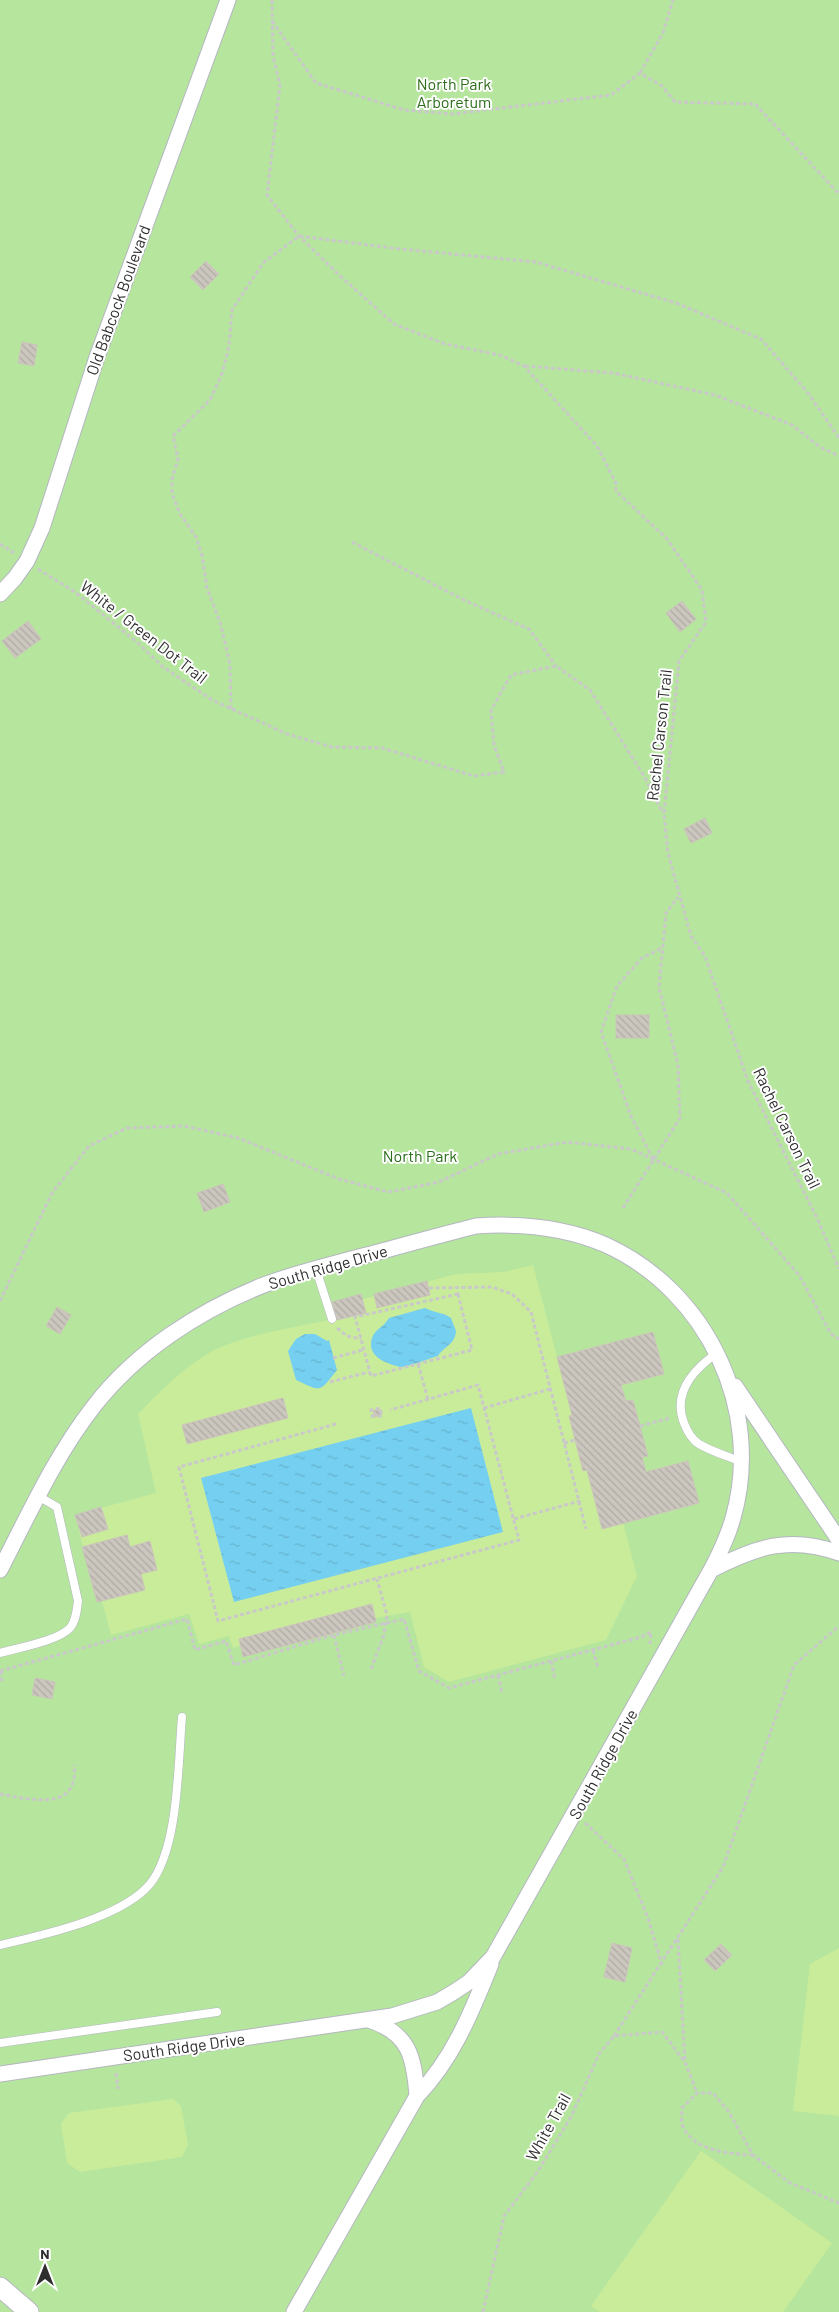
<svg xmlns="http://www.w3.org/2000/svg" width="839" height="2312" viewBox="0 0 839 2312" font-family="Barlow,sans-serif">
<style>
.park{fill:#b6e59e}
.pitch{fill:#c9ec9a}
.water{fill:url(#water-ripples)}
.building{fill:url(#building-back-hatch);stroke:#cbc5ba}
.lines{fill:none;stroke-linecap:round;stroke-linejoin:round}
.service-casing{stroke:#b4b7c1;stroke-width:9}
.minor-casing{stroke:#b4b7c1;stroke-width:17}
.tertiary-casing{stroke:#b4b7c1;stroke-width:21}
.path{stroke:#c9c9c9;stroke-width:3;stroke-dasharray:4 2.5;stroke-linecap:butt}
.service{stroke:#fff;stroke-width:8}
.minor{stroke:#fff;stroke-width:15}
.tertiary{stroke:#fff;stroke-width:19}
.labels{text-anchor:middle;stroke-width:4;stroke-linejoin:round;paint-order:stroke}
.park-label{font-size:16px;fill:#2c6e1b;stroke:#fff}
.street-label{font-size:16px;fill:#2e2e2e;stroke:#fff}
</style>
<defs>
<pattern id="water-ripples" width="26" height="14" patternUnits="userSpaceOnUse" patternTransform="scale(1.25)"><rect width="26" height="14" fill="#75cff0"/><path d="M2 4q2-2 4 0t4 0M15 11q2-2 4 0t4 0" fill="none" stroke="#66b2ce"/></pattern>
<pattern id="building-back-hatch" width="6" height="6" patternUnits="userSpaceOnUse" patternTransform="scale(1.25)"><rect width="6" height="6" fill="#cbc7bf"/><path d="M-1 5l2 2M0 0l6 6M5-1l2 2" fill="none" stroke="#afaba4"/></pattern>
</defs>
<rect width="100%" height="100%" fill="#efe9e1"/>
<path class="park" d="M0,0H839V2312H0Z"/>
<path class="pitch" d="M533,1265L557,1357L653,1332L664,1374L622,1385L626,1401L633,1400L648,1456L642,1458L646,1472L688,1461L699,1503L623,1523L637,1576L606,1640L449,1682L424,1667L410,1612L376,1618V1622L243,1657L240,1646L233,1648L229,1636L199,1644L189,1614L111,1635L102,1601L97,1602L75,1515L156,1493L138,1414C162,1390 189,1361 221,1347C257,1332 299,1327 337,1318L345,1304L456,1274L504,1272Z
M839,1948V2116L793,2111L810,1964Z
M173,2099L181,2106L188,2145L182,2157L80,2172L67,2163L61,2124L69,2113Z
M701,2151L832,2243L783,2312H600L591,2306Z"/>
<path class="water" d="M425,1308C434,1313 443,1312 451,1318L456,1331C455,1345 444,1346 438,1356C430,1358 407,1368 400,1367C387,1364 366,1357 372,1338C375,1329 384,1327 389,1318Z
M305,1334H315L327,1341L329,1340L337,1370C319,1393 322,1392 296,1380L288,1351L296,1339Z
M471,1408L503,1532L234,1602L201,1478Z"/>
<path class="building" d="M206,261L219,274L203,290L190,277Z
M22,342L37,345L34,366L18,363Z
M682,601L696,619L680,632L666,613Z
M28,621L41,639L15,658L2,641Z
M705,818L712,833L691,843L684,829Z
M616,1015H649V1038H616Z
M223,1184L230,1202L204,1212L197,1193Z
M427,1281L430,1295L377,1308L374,1294Z
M361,1294L366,1313L337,1320L332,1302Z
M57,1307L71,1315L60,1334L46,1326Z
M653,1332L664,1374L621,1385L626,1401L633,1400L648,1456L642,1457L646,1472L688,1461L699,1503L602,1529L587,1470L583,1471L575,1440L569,1416L572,1415L557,1357Z
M283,1398L288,1418L187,1444L182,1425Z
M379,1409L381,1415L375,1417L373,1411Z
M101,1507L108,1529L82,1537L75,1515Z
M127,1535L130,1547L150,1541L157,1570L141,1574L145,1590L97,1602L82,1547Z
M372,1604L376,1622L243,1657L239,1639Z
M35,1678L55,1682L52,1699L32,1695Z
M612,1943L632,1948L625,1982L604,1977Z
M721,1944L732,1955L715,1971L704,1960Z"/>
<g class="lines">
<g class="service-casing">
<path id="service" d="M316,1269L332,1319
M717,1353C694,1369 672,1392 684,1423C687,1431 691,1439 699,1444C712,1452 728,1456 742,1462
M0,1653C17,1648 58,1641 70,1628C76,1621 77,1609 78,1601L57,1507L38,1496
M0,1945C42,1935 122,1918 150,1884C179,1848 178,1762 182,1717
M0,2043L217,2012"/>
</g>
<g class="minor-casing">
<path id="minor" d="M0,594L15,578L27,561L42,528L97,357L228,0
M735,1386L839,1540
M0,1570C29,1514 55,1456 94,1406C136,1352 197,1312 261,1286C292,1274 326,1266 359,1257C398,1247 436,1236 476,1226C520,1223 565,1227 606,1245C707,1291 764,1410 733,1518C728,1536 720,1553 711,1570L493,1957L469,1982L454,1992L437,2002L392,2016L0,2074
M711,1570C756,1547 789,1535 839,1553
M369,2020C409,2033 414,2056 417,2096
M294,2312L417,2096C453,2059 472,2011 491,1964"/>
</g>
<g class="tertiary-casing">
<path id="tertiary" d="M0,2287L29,2312"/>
</g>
<path class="path" d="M272,0L273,56L280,85L267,195L299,236L339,275L394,324L445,344L500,355L524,366L597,446L616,483V491L667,539L702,590L706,622L679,661L664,814L668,853L691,936L705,956L748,1081L818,1220L839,1269
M272,21L316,83L404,110L452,114L611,95L640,73L662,86L675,102L755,104L839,194
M640,73L663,33L673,0
M525,366L613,373L715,395L792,425L820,447L839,456
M352,542L466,601L529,629L556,666
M0,544L14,553
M38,569L75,592L138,643L163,667L212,700L287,734L332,747L382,748L474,776L504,772L494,745L491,710L511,675L556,666L590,690L644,776L663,813
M231,709L230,664L220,622L207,588L202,555L196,537L180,514L172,494V479L178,459L173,436L210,400L222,374L229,346L232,310L263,263L299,236L400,249L536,262L676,303L761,339L808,393L839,438
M653,1159L631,1116L601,1032L617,986L642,958L662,948
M623,1208L680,1118L678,1065L659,987L666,913L678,897
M429,1288L492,1287L512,1294L531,1312L586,1529
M458,1294L472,1350L371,1376L355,1317Z
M0,1301L52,1193L89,1146L127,1128L184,1126L238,1138L339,1179L388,1192L439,1182L498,1154L567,1142L631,1149L727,1193L799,1275L831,1334L839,1339
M337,1328L347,1336L361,1339
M333,1358L363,1350
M418,1364L428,1399
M330,1382L369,1372
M484,1408L550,1389
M373,1418L371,1410L380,1408L382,1416H376
M336,1424L179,1467L218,1621L519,1540L478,1385L390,1410
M640,1426L670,1418
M564,1443L575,1440
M514,1519L580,1501
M334,1635L344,1676
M593,1650L598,1668
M551,1661L555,1679
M371,1669L384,1635L387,1615L377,1579
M0,1671L187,1619L195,1650L226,1641L234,1665L334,1635L404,1619L419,1671L449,1688L641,1637L651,1632L650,1644
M1,1671L2,1683
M498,1675L502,1693
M0,1794C28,1799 80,1813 74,1765
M585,1823L624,1859L648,1918L662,1965
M678,1939L685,2062L697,2093
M614,2036L723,1867L794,1665L839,1626
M116,2073L118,2089
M753,2155C730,2154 691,2151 682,2124C681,2119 682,2113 682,2108L697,2093H713L729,2112L753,2155L790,2183L839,2203
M483,2312L504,2216L538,2171L571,2117L599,2054L614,2036L662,2032L685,2062"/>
<use href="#service" class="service"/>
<use href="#minor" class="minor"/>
<use href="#tertiary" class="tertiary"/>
</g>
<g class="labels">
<g class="park-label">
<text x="454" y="90">North Park<tspan x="454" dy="18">Arboretum</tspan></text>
<text x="420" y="1162">North Park</text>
</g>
<g class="street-label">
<text transform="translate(118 300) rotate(-70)" y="6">Old Babcock Boulevard</text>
<text transform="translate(144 632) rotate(38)" y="6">White / Green Dot Trail</text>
<text transform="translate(659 735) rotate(-84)" y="6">Rachel Carson Trail</text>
<text transform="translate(787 1128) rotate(64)" y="6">Rachel Carson Trail</text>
<text transform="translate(328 1267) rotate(-16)" y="6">South Ridge Drive</text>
<text transform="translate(603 1764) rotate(-61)" y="6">South Ridge Drive</text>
<text transform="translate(184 2047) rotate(-8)" y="6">South Ridge Drive</text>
<text transform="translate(548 2127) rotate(-61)" y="6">White Trail</text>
</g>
</g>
<g transform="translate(45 2267)" stroke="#ffffff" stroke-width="4" paint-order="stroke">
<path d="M0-4L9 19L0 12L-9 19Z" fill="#2e2e2e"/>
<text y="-8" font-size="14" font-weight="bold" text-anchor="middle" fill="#2e2e2e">N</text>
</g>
</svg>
